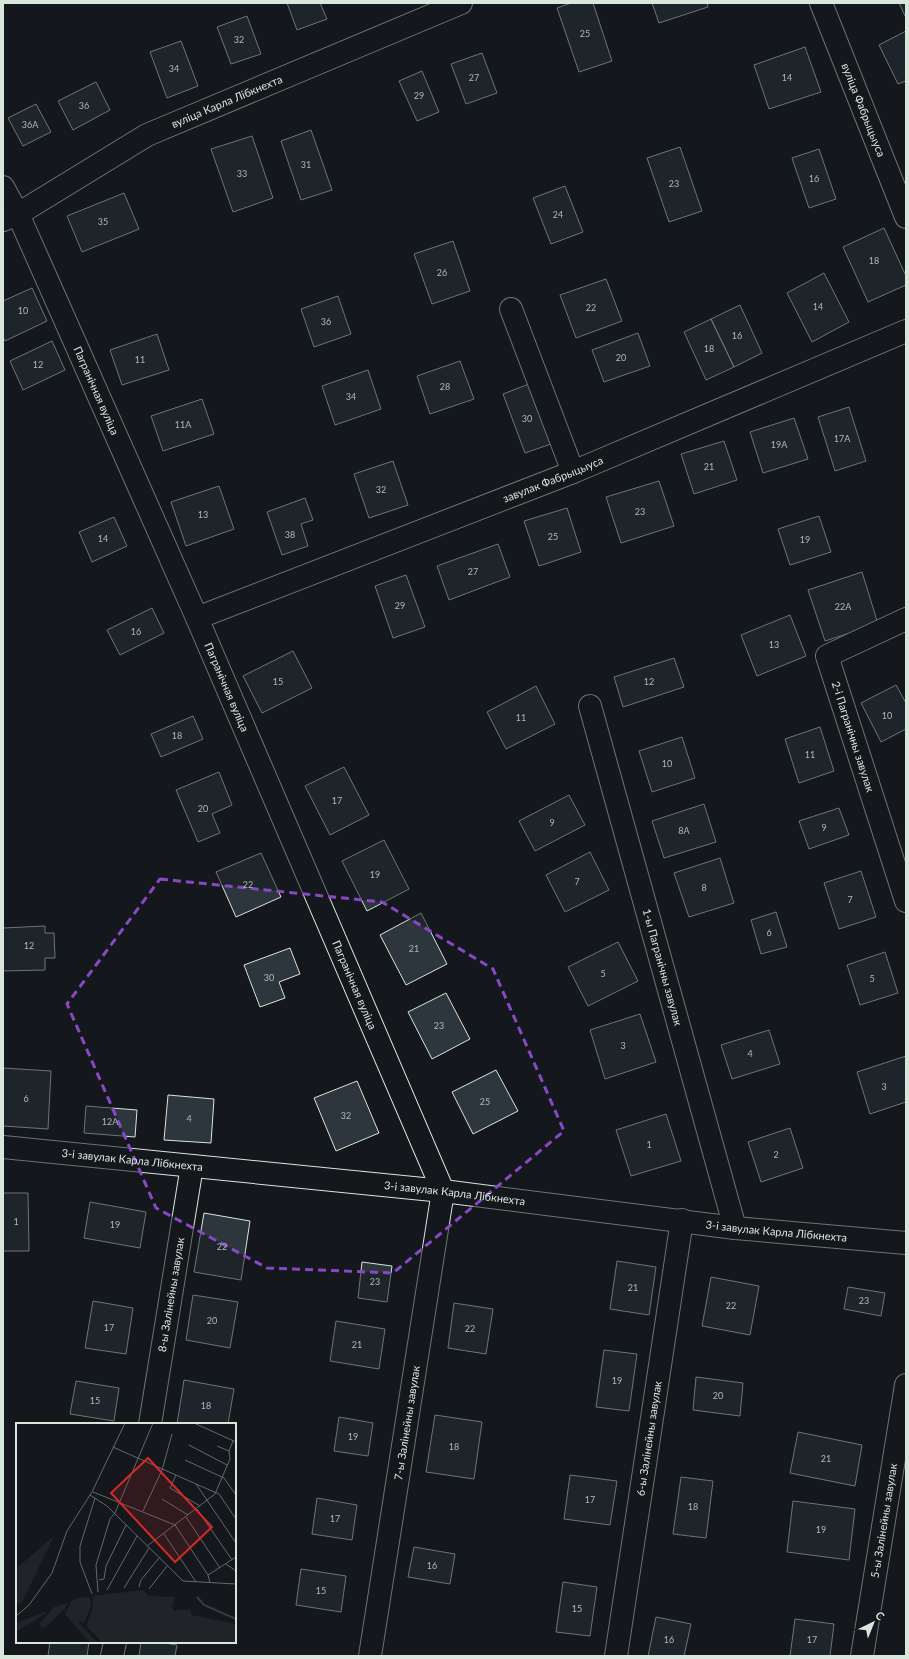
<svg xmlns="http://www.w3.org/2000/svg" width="909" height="1659" viewBox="0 0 909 1659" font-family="Lato,sans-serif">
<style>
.building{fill:#2c363c;stroke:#d8e6dc}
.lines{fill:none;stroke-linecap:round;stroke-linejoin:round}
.minor-casing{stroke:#d8e6dc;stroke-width:24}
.minor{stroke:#14181c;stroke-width:22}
.marked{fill:none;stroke:#8948c3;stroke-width:3;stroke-dasharray:8 5;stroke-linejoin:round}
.labels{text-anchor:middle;stroke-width:3;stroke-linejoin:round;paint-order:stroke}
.number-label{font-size:9px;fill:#adbab4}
.street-label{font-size:11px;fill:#d8e6dc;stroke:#14181c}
.inset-river{fill:none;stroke:#363b3e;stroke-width:2}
.inset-road{fill:none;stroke:#626a69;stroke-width:1}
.view{fill:#d62828;fill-opacity:0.15;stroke:#d62828;stroke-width:2}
.inset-edge{fill:none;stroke:#d8e6dc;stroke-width:2}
</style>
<rect width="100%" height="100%" fill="#14181c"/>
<path class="building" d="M287,3H320L327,19L297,30Z
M571,3H593L612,61L579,72L557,8Z
M652,3H707L708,7L659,23Z
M899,3H906V18Z
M247,16L261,54L231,64L217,27Z
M906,31V81L898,84L879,45Z
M181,41L198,86L167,98L150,52Z
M805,47L821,92L769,109L754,65Z
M482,53L497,93L466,104L451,64Z
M422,71L439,112L417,121L399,81Z
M96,82L110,110L73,130L58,101Z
M36,104L51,132L23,146L8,118Z
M311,130L332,190L301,200L281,141Z
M252,136L273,198L233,212L211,149Z
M680,147L702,211L669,222L647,158Z
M819,149L836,199L809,208L792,158Z
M565,186L583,232L551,244L533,198Z
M124,193L139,229L82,252L67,216Z
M884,228L906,276V285L868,302L843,247Z
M453,241L470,291L432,304L414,254Z
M824,273L849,322L812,342L787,293Z
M606,279L622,321L576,338L560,295Z
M32,288L47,321L5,341L3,337V301Z
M338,296L351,334L314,347L301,309Z
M740,305L762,353L734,367L711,319Z
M711,319L734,367L706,380L684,332Z
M638,333L650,366L604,382L592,350Z
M157,334L169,370L122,385L110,350Z
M52,341L65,370L23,390L10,361Z
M460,361L474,399L430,414L417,376Z
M368,370L381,409L335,425L322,386Z
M529,384L551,444L525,453L503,394Z
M202,399L214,434L163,451L151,416Z
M849,407L866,461L835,471L818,417Z
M794,418L808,459L763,473L750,432Z
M724,441L737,480L694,494L681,454Z
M393,461L408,505L369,518L354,474Z
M659,481L674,526L621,543L606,497Z
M219,486L234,529L186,546L171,502Z
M305,498L313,520L301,524L308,546L282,555L267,512Z
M567,508L581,552L539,566L524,521Z
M819,516L831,552L790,565L778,529Z
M114,517L127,546L92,562L79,532Z
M498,544L510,577L449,600L437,566Z
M862,572L878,624L825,641L808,590Z
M406,575L425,627L393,638L375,586Z
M152,608L164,633L120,655L107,630Z
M790,615L806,656L757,676L741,635Z
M293,651L312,688L262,713L243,676Z
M674,658L684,687L623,707L614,677Z
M896,685L906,703V729L881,742L861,703Z
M536,686L555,724L506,749L487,712Z
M193,716L203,739L161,757L151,734Z
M820,727L834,771L799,783L785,739Z
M682,737L695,778L652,792L639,751Z
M344,767L369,815L330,835L305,786Z
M219,772L232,805L212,814L220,833L198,842L176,790Z
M569,795L585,825L535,851L519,821Z
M704,804L716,842L664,858L652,821Z
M839,808L849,835L809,849L799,821Z
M384,840L409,889L367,911L342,861Z
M590,852L609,890L565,912L546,875Z
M261,853L281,897L236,917L216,872Z
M720,858L734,903L689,917L674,873Z
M861,871L876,917L839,929L824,883Z
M776,912L787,947L761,954L751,920Z
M421,913L447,964L406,985L380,935Z
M45,926V933H54L55,958H45V970L3,971V928Z
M618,942L638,981L588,1006L568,967Z
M290,948L300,974L279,982L285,998L260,1007L244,965Z
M885,952L898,993L860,1005L847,965Z
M446,993L470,1039L432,1059L408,1012Z
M640,1014L656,1062L605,1079L590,1030Z
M769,1030L780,1064L732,1079L721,1045Z
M906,1056V1102L870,1114L857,1072Z
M3,1068L51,1071L48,1129L3,1126Z
M496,1070L518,1111L473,1134L452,1092Z
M357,1081L379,1133L336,1151L314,1098Z
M168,1095L214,1099L211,1143L164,1140Z
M86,1106L137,1110L135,1137L84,1133Z
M666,1114L681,1161L631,1176L616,1130Z
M790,1128L803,1168L761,1182L748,1142Z
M3,1193H28L29,1251H3Z
M90,1202L146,1212L140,1248L84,1238Z
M204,1213L250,1221L241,1280L194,1272Z
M617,1261L656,1267L649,1315L610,1309Z
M362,1262L392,1266L387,1302L358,1298Z
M711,1277L759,1286L750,1335L702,1326Z
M848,1287L885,1293L881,1316L844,1309Z
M193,1295L238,1302L230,1348L186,1340Z
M93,1301L133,1308L126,1354L85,1348Z
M454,1303L493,1309L486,1354L448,1348Z
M336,1321L385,1329L379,1369L330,1361Z
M604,1350L637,1354L629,1411L596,1407Z
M696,1377L743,1383L740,1416L693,1410Z
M184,1380L234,1389L228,1424H177Z
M76,1381L119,1388L114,1421L70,1414Z
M435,1415L482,1422L474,1479L426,1472Z
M339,1417L373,1423L368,1456L334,1451Z
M798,1432L862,1445L855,1486L790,1473Z
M570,1475L617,1481L610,1525L564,1519Z
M681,1477L713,1481L706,1538L673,1534Z
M317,1498L357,1505L352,1540L312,1534Z
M793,1501L855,1509L849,1560L787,1552Z
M414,1547L455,1554L450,1584L408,1577Z
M301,1569L346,1576L341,1612L296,1605Z
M563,1582L597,1587L590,1636L556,1632Z
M656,1617L691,1624L684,1656H648Z
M795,1619L834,1624L830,1656H790Z
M50,1642H89L87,1656H48Z
M141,1642H158L177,1645L175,1656H139Z"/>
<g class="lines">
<g class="minor-casing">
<g id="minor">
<path id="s1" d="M821,3L906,217"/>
<path id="s2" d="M3,187L18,214L197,618L443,1191L370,1656"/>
<path id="s3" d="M3,220L18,214L147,135L461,3"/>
<path d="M511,309L573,472"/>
<path id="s4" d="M197,618L573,472L906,331"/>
<path id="s5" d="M906,619L827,656L906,901"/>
<path id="s6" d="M590,706L735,1228"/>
<path id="s7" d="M3,1147L443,1191L735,1228L906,1243"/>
<path id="s8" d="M150,1424L192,1166"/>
<path d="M112,1656L115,1642"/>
<path id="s9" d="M616,1656L682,1220"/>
<path id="s10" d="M862,1656L906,1385"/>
</g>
</g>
<use href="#minor" class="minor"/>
</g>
<path d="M0 0H909V1659H0ZM160,879L382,902L493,969L564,1131L393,1273L267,1268L156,1208L67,1004Z" fill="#14181c" fill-opacity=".55" fill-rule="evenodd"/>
<path class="marked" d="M160,879L382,902L493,969L564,1131L393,1273L267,1268L156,1208L67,1004Z"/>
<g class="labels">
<g class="number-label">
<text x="585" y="37">25</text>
<text x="239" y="43">32</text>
<text x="174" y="72">34</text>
<text x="474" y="81">27</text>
<text x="787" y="81">14</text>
<text x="419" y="99">29</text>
<text x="84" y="109">36</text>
<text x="30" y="128">36А</text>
<text x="306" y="168">31</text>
<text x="242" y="177">33</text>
<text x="814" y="182">16</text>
<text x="674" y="187">23</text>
<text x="558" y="218">24</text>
<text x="103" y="225">35</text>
<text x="874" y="264">18</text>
<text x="442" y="276">26</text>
<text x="818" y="310">14</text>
<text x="591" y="311">22</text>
<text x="23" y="314">10</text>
<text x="326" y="325">36</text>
<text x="737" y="339">16</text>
<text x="709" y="352">18</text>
<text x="621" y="361">20</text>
<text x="140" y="363">11</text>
<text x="38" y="368">12</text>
<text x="445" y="390">28</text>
<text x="351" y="400">34</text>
<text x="527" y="422">30</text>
<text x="183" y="428">11А</text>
<text x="842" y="442">17А</text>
<text x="779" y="448">19А</text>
<text x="709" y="470">21</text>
<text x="381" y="493">32</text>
<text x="640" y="515">23</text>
<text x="203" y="518">13</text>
<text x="290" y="538">38</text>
<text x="553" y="540">25</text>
<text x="103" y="542">14</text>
<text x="805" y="543">19</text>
<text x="473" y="575">27</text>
<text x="400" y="609">29</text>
<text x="843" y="610">22А</text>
<text x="136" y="635">16</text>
<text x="774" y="648">13</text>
<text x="278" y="685">15</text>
<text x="649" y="685">12</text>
<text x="887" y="719">10</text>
<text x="521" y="721">11</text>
<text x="177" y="739">18</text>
<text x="810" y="758">11</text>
<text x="667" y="767">10</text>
<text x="337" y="804">17</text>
<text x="203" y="812">20</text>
<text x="552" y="826">9</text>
<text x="824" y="831">9</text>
<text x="684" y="834">8А</text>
<text x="375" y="878">19</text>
<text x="577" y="885">7</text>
<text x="248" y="888">22</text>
<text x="704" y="891">8</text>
<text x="850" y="903">7</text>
<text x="769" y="936">6</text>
<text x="29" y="949">12</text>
<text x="414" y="952">21</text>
<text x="603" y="977">5</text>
<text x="269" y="981">30</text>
<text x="872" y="982">5</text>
<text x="439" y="1029">23</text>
<text x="623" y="1049">3</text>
<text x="750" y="1057">4</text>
<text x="884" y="1090">3</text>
<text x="26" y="1102">6</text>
<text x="485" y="1105">25</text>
<text x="346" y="1119">32</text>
<text x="189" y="1122">4</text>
<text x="110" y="1125">12А</text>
<text x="649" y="1148">1</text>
<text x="776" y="1158">2</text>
<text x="16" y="1225">1</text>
<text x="115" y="1228">19</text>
<text x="222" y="1250">22</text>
<text x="375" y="1285">23</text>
<text x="633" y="1291">21</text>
<text x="864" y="1304">23</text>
<text x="731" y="1309">22</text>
<text x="212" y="1324">20</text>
<text x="109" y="1331">17</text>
<text x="470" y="1332">22</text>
<text x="357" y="1348">21</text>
<text x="617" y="1384">19</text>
<text x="718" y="1399">20</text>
<text x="95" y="1404">15</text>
<text x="206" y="1409">18</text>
<text x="353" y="1440">19</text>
<text x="454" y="1450">18</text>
<text x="826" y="1462">21</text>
<text x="590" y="1503">17</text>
<text x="693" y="1510">18</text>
<text x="335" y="1522">17</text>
<text x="821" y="1533">19</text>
<text x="432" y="1569">16</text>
<text x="321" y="1594">15</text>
<text x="577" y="1612">15</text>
<text x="669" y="1643">16</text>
<text x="812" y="1643">17</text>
</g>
<g class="street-label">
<text dy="4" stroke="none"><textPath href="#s3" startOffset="254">вуліца Карла Лібкнехта</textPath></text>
<text dy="4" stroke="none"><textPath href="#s1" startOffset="115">вуліца Фабрыцыуса</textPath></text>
<text dy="4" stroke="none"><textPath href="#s2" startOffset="224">Пагранічная вуліца</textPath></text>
<text dy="4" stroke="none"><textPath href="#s4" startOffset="382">завулак Фабрыцыуса</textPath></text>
<text dy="4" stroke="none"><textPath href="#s2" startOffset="548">Пагранічная вуліца</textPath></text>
<text dy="4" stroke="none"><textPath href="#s5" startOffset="172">2-і Пагранічны завулак</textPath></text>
<text dy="4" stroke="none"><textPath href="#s6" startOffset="271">1-ы Пагранічны завулак</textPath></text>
<text dy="4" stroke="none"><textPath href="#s2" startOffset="872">Пагранічная вуліца</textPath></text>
<text dy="4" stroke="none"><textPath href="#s7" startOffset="130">3-і завулак Карла Лібкнехта</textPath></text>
<text dy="4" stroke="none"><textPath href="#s7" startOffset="454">3-і завулак Карла Лібкнехта</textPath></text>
<text dy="4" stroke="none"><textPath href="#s7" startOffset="778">3-і завулак Карла Лібкнехта</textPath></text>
<text dy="4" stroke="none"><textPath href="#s8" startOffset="131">8-ы Залінейны завулак</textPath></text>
<text transform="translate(407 1423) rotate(-81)" y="4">7-ы Залінейны завулак</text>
<text dy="4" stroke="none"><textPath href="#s9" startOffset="220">6-ы Залінейны завулак</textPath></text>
<text dy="4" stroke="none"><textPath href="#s10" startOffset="137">5-ы Залінейны завулак</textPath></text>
</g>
</g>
<g transform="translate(16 1423)">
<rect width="220" height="220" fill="#14181c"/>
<path d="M38,113L6,179L0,182V146ZM127,167L133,173L159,174L156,183L158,188L174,186L176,192L220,201V220H87L70,203L77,184V173ZM67,174L74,175L75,183L68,200L64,198L63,200L82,220H74L49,191L56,177ZM52,180L48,187L28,205H25L24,200L38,184ZM31,188L29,191L0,209V200Z" fill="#202428"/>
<path class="inset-river" d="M181,174L188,182L220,196"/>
<path class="inset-road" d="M178,0L220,19M173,22L211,42M201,23L213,28M97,24L180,61L220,120M169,37L208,55L220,72M160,52L154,65L184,83M180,61L203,71L220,96M77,69L159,102L192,152L194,160M74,72L91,83L167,158L220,161M146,76L172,92M181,86L216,137M127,88L146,47L156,11M170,94L204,145M148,111L180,159M131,123L199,71L214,36L213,28L217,18M210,141L220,148M192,152L220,134M83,157L88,156L90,143L110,102M123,164L125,157L143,135M108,165L133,125M133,166L151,143M91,167L121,113M82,169L80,142L94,96L99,90L137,0M76,171L64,139V123L79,75M0,193L13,182L36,150L51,108L76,69L109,0"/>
<path class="view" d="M132,35L196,104L159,139L95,70Z"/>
<rect width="220" height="220" class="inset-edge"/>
</g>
<rect width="909" height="1659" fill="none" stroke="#d8e6dc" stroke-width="8"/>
<g transform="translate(873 1623) rotate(43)" stroke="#14181c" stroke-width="3" paint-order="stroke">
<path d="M0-3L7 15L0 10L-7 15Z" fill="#d8e6dc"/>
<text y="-6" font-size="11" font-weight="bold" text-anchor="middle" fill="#d8e6dc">С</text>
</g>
</svg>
